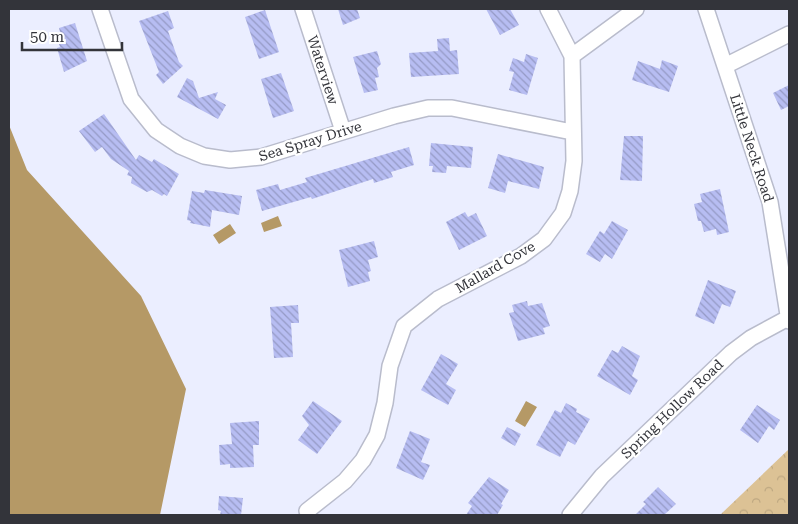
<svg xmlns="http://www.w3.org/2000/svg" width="798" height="524" viewBox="0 0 798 524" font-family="'Roboto Serif',serif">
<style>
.forest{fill:url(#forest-crowns)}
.water{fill:#b59966}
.building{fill:url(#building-back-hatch)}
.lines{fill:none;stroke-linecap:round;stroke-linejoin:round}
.minor-casing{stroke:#b9bccc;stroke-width:18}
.minor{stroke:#fff;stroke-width:15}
.labels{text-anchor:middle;stroke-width:4.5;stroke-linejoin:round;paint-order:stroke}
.street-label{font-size:14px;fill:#33343a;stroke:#fff}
</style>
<defs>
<pattern id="forest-crowns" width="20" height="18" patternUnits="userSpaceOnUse" patternTransform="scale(1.25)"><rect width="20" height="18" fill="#dcc295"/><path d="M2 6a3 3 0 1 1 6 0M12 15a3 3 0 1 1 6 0" fill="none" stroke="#bda781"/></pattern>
<pattern id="building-back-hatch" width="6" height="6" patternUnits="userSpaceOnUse" patternTransform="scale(1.25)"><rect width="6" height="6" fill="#b7bdf2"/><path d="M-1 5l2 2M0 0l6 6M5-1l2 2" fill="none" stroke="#959ac5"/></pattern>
</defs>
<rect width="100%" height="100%" fill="#ebeeff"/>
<path class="forest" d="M789,449V515H720Z"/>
<path class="water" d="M9,125L27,170L141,296L186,389L160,515H9Z
M278,216L282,226L264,232L261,223Z
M230,224L236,233L219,244L213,235Z
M526,401L537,407L525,427L515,421Z"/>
<path class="building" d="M338,9H357L360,18L343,25Z
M486,9H510L519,25L500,35Z
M265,10L279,52L259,59L245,17Z
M168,11L174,28L168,31L179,62L183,66L163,84L156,75L159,72L139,21Z
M75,23L87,61L64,72L57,48L60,47L58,41L62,40L59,28Z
M449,38L450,51L457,50L459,74L411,77L409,53L438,51L437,39Z
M377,51L381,64L377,68L379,77L375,78L378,90L364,93L353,57Z
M526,54L538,58L527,95L509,90L514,72L509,71L513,58L524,62Z
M662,60L678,66L669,92L632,80L638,61L660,69Z
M281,73L294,111L273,118L261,79Z
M187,78L193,81L199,98L218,92L215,99L226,105L218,119L177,97Z
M789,85V106L781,110L773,93Z
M104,114L136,160L139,155L152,162L154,159L179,174L167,196L164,194L162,196L152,190L147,192L131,183L132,177L127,175L129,171L111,159L102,147L95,152L79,131Z
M624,136H643L642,181L620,180Z
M431,143L473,147L471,168L447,166L446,173L432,172L433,166H429Z
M409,147L414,165L391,172L393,177L374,183L373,179L312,199L311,197L262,211L256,190L278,184L280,190L307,182L305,178Z
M498,154L544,167L539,189L508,181L505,193L488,188Z
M720,189L729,232L717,235L716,229L704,232L701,221H698L694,204L702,202L700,194Z
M205,190L242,196L239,215L212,210L210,227L190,223L191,221L187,220L192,191L204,193Z
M465,212L468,217L476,213L487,236L459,250L446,222Z
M612,221L628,230L612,259L605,254L600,262L586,254L600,231L604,234Z
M374,241L378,257L368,260L371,271L368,272L370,281L348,287L339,250Z
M708,280L736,291L730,307L722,304L714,324L695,316Z
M527,301L528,306L542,303L550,326L543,328L545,334L518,341L509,313L514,312L512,305Z
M298,305L299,323H291L293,357L274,358L270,307Z
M622,346L640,356L632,376L638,380L630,395L597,376L612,350L618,353Z
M441,354L458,364L446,384L456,390L448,405L421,390Z
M313,401L342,421L317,454L298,440L309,425L302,416Z
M566,403L577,409L576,412L590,419L575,445L568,441L560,457L536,445L555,410L561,413Z
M757,405L780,420L774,430L769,426L758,443L740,430Z
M259,421V445H253L254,467L230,468V464L220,465L219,445L232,444L230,423Z
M507,427L521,434L515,446L501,438Z
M410,431L430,439L421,462L430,465L423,480L396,468Z
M489,477L509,490L501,504L503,505L497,515H466L472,506L468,503Z
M658,487L676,504L664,515H635L646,504L643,502Z
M219,496L243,498L241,515H220L221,511L218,510Z"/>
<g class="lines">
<g class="minor-casing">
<path id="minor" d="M100,9L131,99L156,130L180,146L204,156L230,160L261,157L394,116L428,108H452L572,132
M303,9L343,131
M548,9L572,56
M706,9L770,202L789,321
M725,66L789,34
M307,511L345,481L363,460L377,435L385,403L390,366L404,326L438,299L521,256L544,239L563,213L570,191L574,161L572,56L636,9
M570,515L602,476L731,353L751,338L788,318"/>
</g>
<use href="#minor" class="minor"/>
</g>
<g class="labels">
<g class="street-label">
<text transform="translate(323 70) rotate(72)" y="5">Waterview</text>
<text transform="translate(310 141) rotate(-17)" y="5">Sea Spray Drive</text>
<text transform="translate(752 148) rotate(72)" y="5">Little Neck Road</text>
<text transform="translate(495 267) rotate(-30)" y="5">Mallard Cove</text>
<text transform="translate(672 409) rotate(-44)" y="5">Spring Hollow Road</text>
</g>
</g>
<rect width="798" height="524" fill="none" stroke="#33343a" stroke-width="20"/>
<path d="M22 42v8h100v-8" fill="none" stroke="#33343a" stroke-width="2.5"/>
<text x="30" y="42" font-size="15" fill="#33343a" stroke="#ffffff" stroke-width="4" paint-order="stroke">50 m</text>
</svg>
